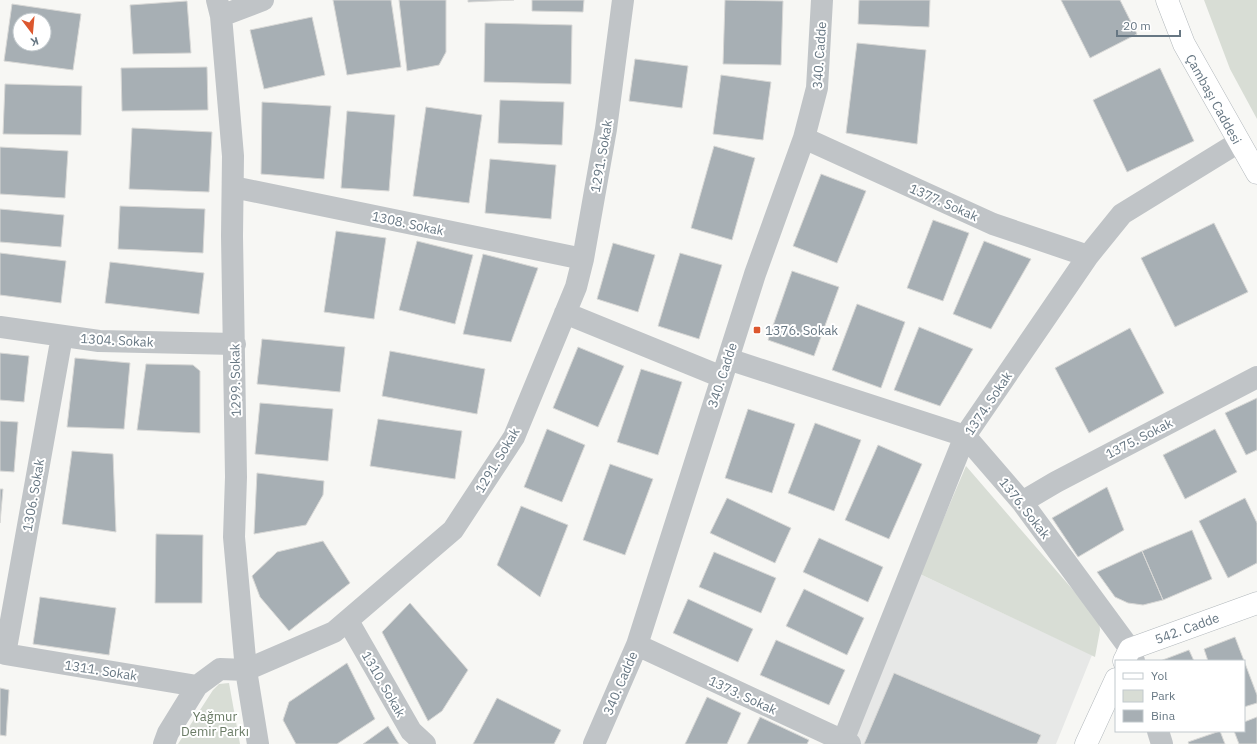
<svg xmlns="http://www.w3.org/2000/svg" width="1257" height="744" viewBox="0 0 1257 744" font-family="'IBM Plex Sans',sans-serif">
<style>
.built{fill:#e7e8e7}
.green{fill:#d8ddd5}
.building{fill:#a7afb4;stroke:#d8d8d6;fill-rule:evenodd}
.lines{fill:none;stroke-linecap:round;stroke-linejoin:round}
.secondary-casing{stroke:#b2b8bc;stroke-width:23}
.street{stroke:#c0c4c7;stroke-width:22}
.secondary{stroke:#fff;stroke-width:22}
.poi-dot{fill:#dc572e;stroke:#fff;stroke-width:1.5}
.labels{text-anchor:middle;stroke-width:4;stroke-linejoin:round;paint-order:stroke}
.street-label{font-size:13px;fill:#677783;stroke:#fff}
.poi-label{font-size:13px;fill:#677783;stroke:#fff;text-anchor:start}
.park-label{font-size:13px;fill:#6a7b65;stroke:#fff}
</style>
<rect width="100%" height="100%" fill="#f7f7f4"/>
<path class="built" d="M920,574L1092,655L1056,744H859L850,740Z"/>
<path class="green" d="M1204,0H1257V119L1230,69Z
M966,466L1099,620L1100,630L1095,657L920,574Z
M229,683L240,744H178L213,690L219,684Z"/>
<path class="building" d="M333,0H391L401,67L347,75Z
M399,0H446V52L439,65L407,71Z
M468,0H514L468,2Z
M532,0H584L583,12L532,11Z
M725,0L783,1L781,65L723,64Z
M859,0H930L929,27L858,24Z
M1061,0H1120L1137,34L1090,58Z
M187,1L191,53L133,54L130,5Z
M12,4L81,14L73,70L4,61ZM20,20H44V44H20Z
M312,17L325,75L264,89L250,30Z
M485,23L572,25L571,84L484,82Z
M857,43L926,50L917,144L846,133Z
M635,59L688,66L682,108L629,101Z
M207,67L208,110L122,111L121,68Z
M1160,68L1194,141L1127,172L1093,100Z
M721,75L771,82L763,140L713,134Z
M5,84L82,86L81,135L3,134Z
M500,100L564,102L562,145L498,143Z
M262,102L331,106L324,179L261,174Z
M426,107L482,115L469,203L413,196Z
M347,111L395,115L389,191L341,188Z
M132,128L212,132L209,192L129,189Z
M714,146L755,158L732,240L691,228Z
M0,147L68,151L65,198L0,194Z
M490,159L556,165L551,219L485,213Z
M821,174L866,191L837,263L793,246Z
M120,206L205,209L203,253L118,249Z
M0,209L64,215L61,247L0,242Z
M933,220L969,233L943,301L907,288Z
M1214,223L1248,292L1175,327L1141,258Z
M336,231L386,238L374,319L324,312Z
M417,241L473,255L455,324L399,310Z
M984,241L1031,259L991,329L953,314Z
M613,243L655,255L638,312L597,299Z
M0,253L66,261L61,303L0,295Z
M680,253L722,265L699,339L658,326Z
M483,254L538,268L511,342L463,334Z
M110,262L204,273L199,314L105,303Z
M792,271L839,287L814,356L768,340Z
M857,304L905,322L881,388L832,370Z
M919,327L973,349L940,406L894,390Z
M1130,328L1164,393L1089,433L1055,368Z
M262,339L345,347L340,392L257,384Z
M578,347L624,366L598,427L553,408Z
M390,351L485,369L477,414L382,396Z
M0,353L29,356L24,402L0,400Z
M75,358L130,363L124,429L67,427Z
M146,364L193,365L200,371V433L137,430Z
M641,369L682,382L658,455L617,442Z
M1257,398V450L1246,455L1225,413Z
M260,403L333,409L328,461L255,454Z
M748,409L795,424L772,493L725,478Z
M378,419L462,431L455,479L370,466Z
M0,421L18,422L14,472L0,471Z
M815,423L861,440L834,511L788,493Z
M547,429L585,445L562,502L524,487Z
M1215,429L1237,472L1185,499L1163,455Z
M878,445L922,464L889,539L845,520Z
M72,451L113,454L116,532L62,524Z
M610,464L653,479L625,555L583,540Z
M257,473L324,481L323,495L306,525L254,534Z
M1107,487L1124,530L1078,557L1052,518Z
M0,489H3L0,523Z
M727,498L791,528L775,563L710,533Z
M1245,498L1257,523V563L1228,578L1199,521Z
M521,506L568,525L540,597L497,565Z
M1192,530L1212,579L1163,600L1142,551Z
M156,534L203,535L202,603H155Z
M819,538L883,567L868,602L803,572Z
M323,541L350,583L289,631L260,597L252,576L277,552Z
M1142,551L1163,600L1143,605L1128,603L1115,597L1097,572Z
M714,552L776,578L761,613L699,587Z
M804,589L864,618L847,655L786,626Z
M40,597L116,608L109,655L33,644Z
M688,599L753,629L738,662L673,633Z
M410,603L468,670L442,711L428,721L382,632Z
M1235,637L1257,695V703L1244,707V661H1208L1204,649Z
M776,640L845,670L829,705L760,675Z
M1189,650L1194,661H1160Z
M347,663L375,719L337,744H296L283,720L289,702Z
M894,673L1041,735L1037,744H864Z
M0,688L9,690L6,736L0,735Z
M707,697L741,713L727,744H685Z
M497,698L561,730L554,744H473Z
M760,717L809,740L807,744H747Z
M1257,717V744H1239L1234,731H1244V722Z
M388,726L399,744H363Z
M1220,731L1225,744H1189L1188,742Z"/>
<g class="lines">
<g class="secondary-casing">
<path id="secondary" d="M1167,0L1184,44L1257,173
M1124,661L1130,649L1257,603
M1086,744L1116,679"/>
</g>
<path class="street" d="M217,0L221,16L233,156L232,236L236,477L234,537L246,670L258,744
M221,16L263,0
M804,138L993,224L1088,256
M233,187L583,259
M565,313L722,377
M0,327L99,341L235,344
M62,336L5,654L197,686
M728,359L965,436L1022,502L1130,649L1134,661
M1022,502L1056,482L1257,377
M348,621L411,731L425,744
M637,645L850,744
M1158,731L1162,744
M843,741L965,436L1088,256L1122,214L1239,142
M164,744L168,733L197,686L220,669L246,670L334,632L453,530L514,437L576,287L583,259L606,129L623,0
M594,744L637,645L755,274L804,138L817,88L822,0"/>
<use href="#secondary" class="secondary"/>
</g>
<rect class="poi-dot" x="753" y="326" width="8" height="8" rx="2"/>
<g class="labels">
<g class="street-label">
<text transform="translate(819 55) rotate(-86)" y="5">340. Cadde</text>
<text transform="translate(1214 99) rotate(61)" y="5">Çambaşı Caddesi</text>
<text transform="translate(601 156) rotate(-80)" y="5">1291. Sokak</text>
<text transform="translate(944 202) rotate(24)" y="5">1377. Sokak</text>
<text transform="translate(408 223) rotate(12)" y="5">1308. Sokak</text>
<text transform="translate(117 340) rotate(3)" y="5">1304. Sokak</text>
<text transform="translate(722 375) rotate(-72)" y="5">340. Cadde</text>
<text transform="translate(235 380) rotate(-91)" y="5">1299. Sokak</text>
<text transform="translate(988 403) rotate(-56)" y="5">1374. Sokak</text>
<text transform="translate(1139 438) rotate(-27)" y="5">1375. Sokak</text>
<text transform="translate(497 460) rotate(-59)" y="5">1291. Sokak</text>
<text transform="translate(33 495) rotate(-80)" y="5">1306. Sokak</text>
<text transform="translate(1025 508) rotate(52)" y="5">1376. Sokak</text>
<text transform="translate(1187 628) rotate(-20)" y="5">542. Cadde</text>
<text transform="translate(101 670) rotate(9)" y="5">1311. Sokak</text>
<text transform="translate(620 683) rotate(-67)" y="5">340. Cadde</text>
<text transform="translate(384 684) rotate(60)" y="5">1310. Sokak</text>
<text transform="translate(743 695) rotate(25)" y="5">1373. Sokak</text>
</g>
<g class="poi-label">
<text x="765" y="335">1376. Sokak</text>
</g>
<g class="park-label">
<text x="215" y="721">Yağmur<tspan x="215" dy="15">Demir Parkı</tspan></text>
</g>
</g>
<rect x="1115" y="660" width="130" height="72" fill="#ffffff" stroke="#c2c9cd"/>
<rect x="1123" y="673" width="20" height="6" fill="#ffffff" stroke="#c2c9cd"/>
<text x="1151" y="680" font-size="12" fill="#677783">Yol</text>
<rect x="1123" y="690" width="20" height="12" fill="#d8ddd5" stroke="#c2c9cd"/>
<text x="1151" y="700" font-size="12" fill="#677783">Park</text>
<rect x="1123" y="710" width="20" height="12" fill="#a7afb4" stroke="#c2c9cd"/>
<text x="1151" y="720" font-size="12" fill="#677783">Bina</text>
<g transform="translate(32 32) rotate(164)"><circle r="19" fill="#ffffff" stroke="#c2c9cd"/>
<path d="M0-3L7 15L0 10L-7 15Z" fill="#dc572e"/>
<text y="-6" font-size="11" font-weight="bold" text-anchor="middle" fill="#677783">K</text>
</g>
<path d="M1117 30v6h63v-6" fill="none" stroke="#677783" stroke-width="2"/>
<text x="1123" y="30" font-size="12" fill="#677783" stroke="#ffffff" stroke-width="3" paint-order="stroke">20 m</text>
</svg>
